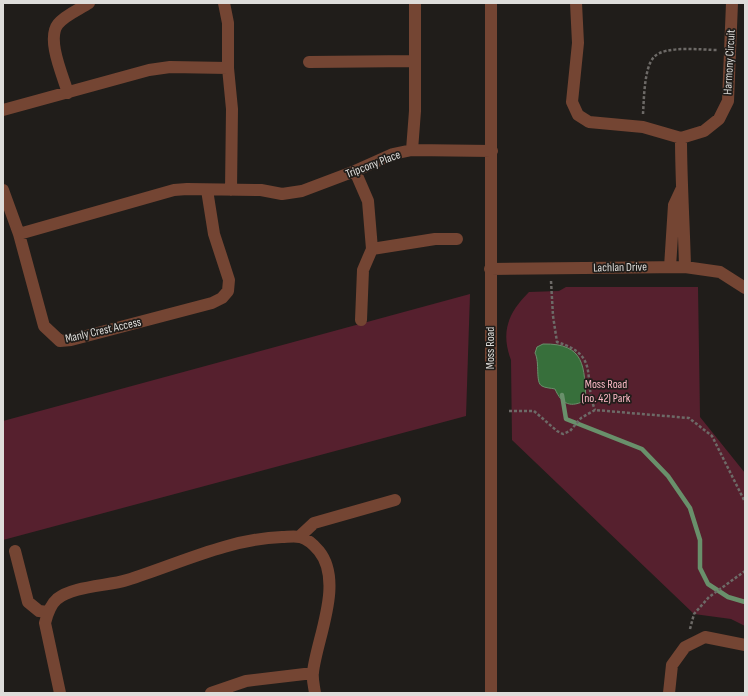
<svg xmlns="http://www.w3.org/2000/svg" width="748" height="696" viewBox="0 0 748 696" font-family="'Sofia Sans Condensed',sans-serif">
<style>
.green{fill:#56202e}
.water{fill:#376f3b;stroke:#69906b}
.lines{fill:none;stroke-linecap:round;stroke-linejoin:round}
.stream{stroke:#69906b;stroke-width:4.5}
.path{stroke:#6d6a67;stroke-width:2.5;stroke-dasharray:3 2;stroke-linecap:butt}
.street{stroke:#744533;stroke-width:12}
.labels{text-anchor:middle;stroke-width:3.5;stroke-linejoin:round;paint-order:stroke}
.street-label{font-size:12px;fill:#deddda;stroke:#201d1a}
.park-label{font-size:12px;fill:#fcbac6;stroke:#201d1a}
</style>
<rect width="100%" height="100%" fill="#201d1a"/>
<path class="green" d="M566,287H698L700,417L745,473V626L731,619L694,614L512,440L511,360C500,331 509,312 529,292L559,291Z
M470,294L466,416L3,540V421Z"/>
<path class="water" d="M543,344C586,343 584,368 586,400C571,408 562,405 555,389C551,388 545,388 542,386C535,383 540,362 535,353L537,347Z"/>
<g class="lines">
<path class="stream" d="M562,395L566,419L642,449L668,476L690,508L700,540V568L708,584L728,597L745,602"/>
<path class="path" d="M643,114C644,100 644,67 654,57C665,45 702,50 718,50
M551,281L553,316L557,342C601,356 582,377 595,410
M509,411H534L557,431L563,434L570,431L581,418L595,410L689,418L712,436L745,502
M690,629L694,614L709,597L745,571"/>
<path class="street" d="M224,3L228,23V68L232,109L231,190
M491,3V693
M576,3L578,43L572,102L578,115L589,122L643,127L681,138L704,131L719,119L728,101L732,3
M309,62L415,61
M68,93C63,76 46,39 58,24C65,15 80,9 89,3
M3,110L149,70L170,67L228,68
M681,138C681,181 684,224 685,267
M412,150L415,111V3
M355,171L368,201L372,249L363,270L361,320
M3,190L19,234L44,326L60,341L71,340L212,303L222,298L228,291L229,280L214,234L207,190
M19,234L174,190L187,189L261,190L282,194L302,191L355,171L393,154L412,150L492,151
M372,249L435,239H457
M670,267L674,205L681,190
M490,269L685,267L720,272L745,288
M299,537L314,523L395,500
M15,551L28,602L39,611L48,612
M60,693L45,623C47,615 50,605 57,599C73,586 108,586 127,580C178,564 228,539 282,537C287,537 294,536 300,537C308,539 314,545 319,551C344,582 317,638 313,672C312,679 314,686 315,693
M211,693L246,681L313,673
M669,693L672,665L685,647L705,637L745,645"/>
</g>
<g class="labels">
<g class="street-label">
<text transform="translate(729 62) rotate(-87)" y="4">Harmony Circuit</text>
<text transform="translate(373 164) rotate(-21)" y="4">Tripcony Place</text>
<text transform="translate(620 267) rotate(-1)" y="4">Lachlan Drive</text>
<text transform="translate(103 330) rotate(-13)" y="4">Manly Crest Access</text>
<text transform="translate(490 348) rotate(-90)" y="4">Moss Road</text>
</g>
<g class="park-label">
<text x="606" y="388">Moss Road<tspan x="606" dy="14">(no. 42) Park</tspan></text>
</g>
</g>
<rect width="748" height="696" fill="none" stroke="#deddda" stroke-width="8"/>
</svg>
